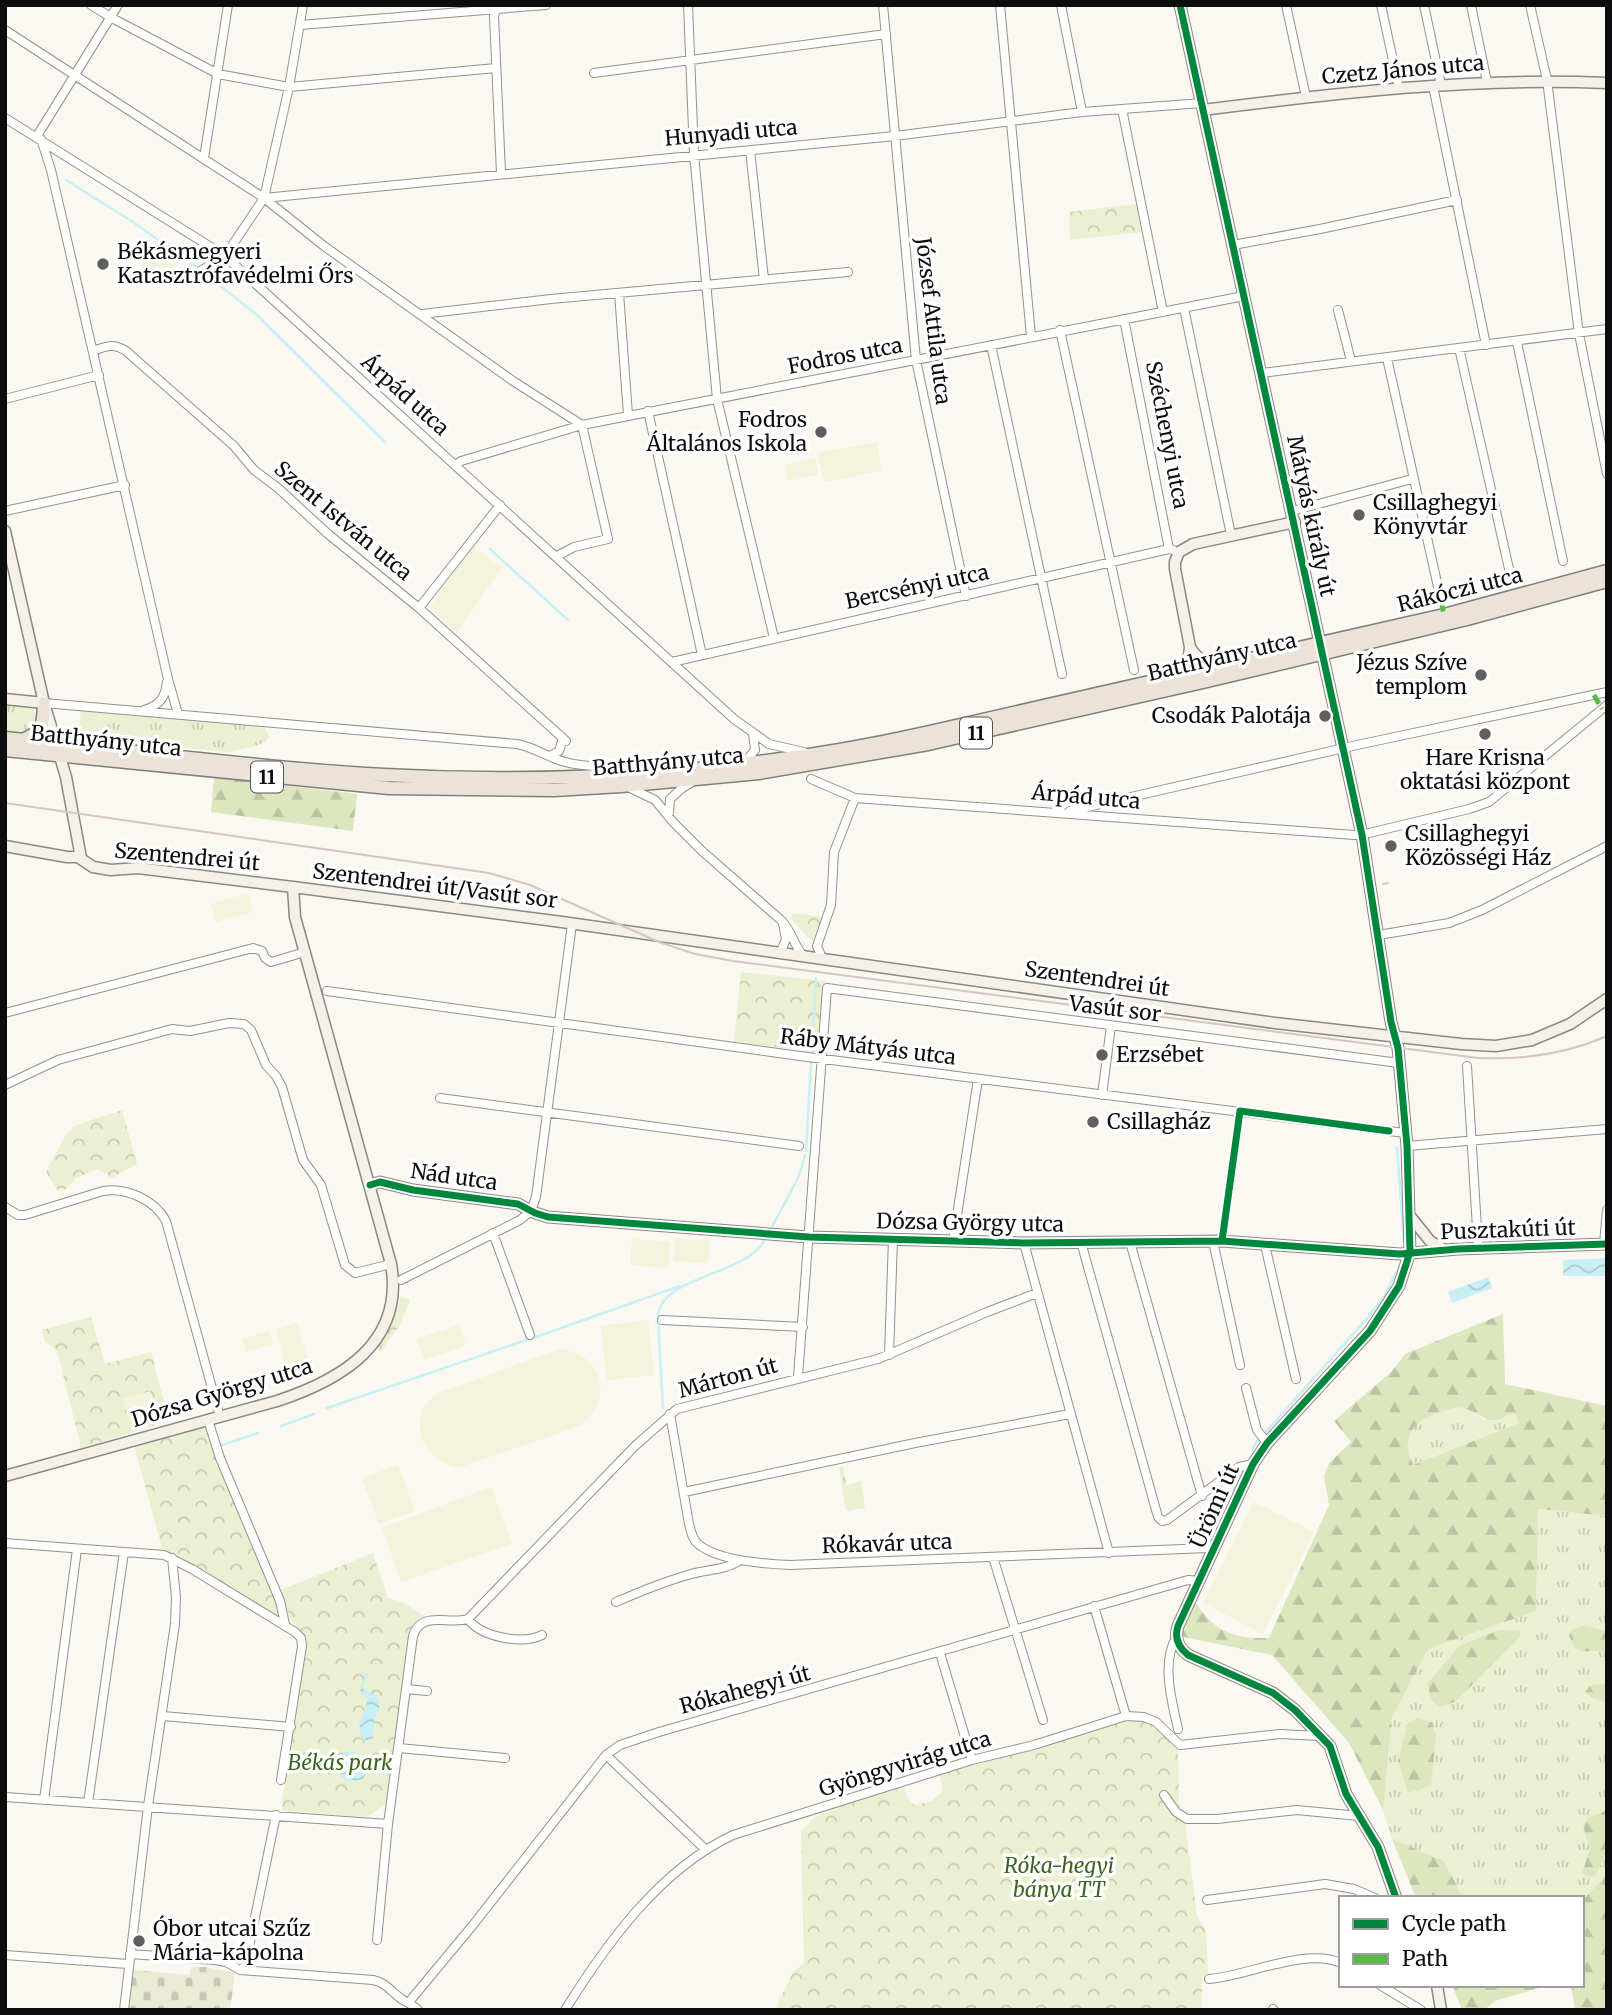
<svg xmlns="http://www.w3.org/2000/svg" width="1612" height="2015" viewBox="0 0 1612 2015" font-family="Merriweather,serif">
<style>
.grass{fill:url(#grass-tufts)}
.forest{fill:url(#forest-firs);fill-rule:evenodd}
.cemetery{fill:url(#cemetery-stones)}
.park{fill:url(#park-crowns)}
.pitch{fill:#f3f4db}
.water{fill:url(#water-waves)}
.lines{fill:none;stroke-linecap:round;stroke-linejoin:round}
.stream{stroke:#c8eff5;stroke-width:2.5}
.street-casing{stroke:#949290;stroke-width:10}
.secondary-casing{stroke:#8b8986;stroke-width:13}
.primary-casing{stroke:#81807d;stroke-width:15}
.street{stroke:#fefefd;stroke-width:8}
.secondary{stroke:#f5f0e8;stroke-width:10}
.primary{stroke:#ece3d8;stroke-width:12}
.tram{stroke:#d7c4c8;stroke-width:2}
.quiet{stroke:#58b947;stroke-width:5;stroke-dasharray:10 5;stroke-linecap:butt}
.cycleway-casing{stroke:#fff;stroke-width:11}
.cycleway{stroke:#00873e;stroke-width:7}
.poi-dot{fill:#605f5d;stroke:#fff;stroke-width:2.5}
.labels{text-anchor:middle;stroke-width:7;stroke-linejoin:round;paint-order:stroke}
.shield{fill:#fff;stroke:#565656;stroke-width:2}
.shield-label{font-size:19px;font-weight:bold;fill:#0d0d0d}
.street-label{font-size:21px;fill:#0d0d0d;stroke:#fff}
.poi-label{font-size:21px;fill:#0d0d0d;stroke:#fff;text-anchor:start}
.park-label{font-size:21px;font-style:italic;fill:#3c661d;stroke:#fff}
</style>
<defs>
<pattern id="grass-tufts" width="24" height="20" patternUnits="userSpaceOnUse" patternTransform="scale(1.75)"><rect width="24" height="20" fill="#eaf0d1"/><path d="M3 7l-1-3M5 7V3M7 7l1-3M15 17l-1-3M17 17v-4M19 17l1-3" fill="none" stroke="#c8cdb2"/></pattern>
<pattern id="forest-firs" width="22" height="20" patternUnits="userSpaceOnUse" patternTransform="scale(1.75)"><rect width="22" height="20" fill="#dde7bf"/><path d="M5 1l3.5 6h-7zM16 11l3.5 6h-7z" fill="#bcc5a3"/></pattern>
<pattern id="cemetery-stones" width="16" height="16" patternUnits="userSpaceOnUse" patternTransform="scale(1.75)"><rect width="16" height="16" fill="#eaebd5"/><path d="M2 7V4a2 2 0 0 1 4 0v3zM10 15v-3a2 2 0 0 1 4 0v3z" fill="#c8c8b6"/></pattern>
<pattern id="park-crowns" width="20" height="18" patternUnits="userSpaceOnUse" patternTransform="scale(1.75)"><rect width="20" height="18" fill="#eaf0d1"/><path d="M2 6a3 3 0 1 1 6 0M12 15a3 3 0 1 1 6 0" fill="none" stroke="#c8cdb2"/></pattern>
<pattern id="water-waves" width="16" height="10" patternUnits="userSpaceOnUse" patternTransform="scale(1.75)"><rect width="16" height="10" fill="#c8eff5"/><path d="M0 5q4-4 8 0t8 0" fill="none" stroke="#abccd1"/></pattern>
</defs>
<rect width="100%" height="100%" fill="#fbf7f1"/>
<path class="grass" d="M5,704C22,705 41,705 37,728L24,733L5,732Z
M81,711L260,725L264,726L269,736L266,742L255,746L229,752L78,738Z
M1459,1407L1474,1410L1484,1420L1515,1412L1519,1424L1412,1465C1395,1426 1427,1414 1459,1407Z
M843,1466L846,1486L861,1480L865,1508L846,1511L839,1467Z
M1538,1509L1607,1516V1874L1582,1901V1898H1463L1444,1861L1392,1839L1383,1810L1392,1717L1428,1649L1536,1611Z"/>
<path class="forest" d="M214,777L357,794L353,831L211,812Z
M1503,1314L1505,1384L1607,1406V1516L1538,1509L1536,1611L1428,1649L1392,1717L1383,1810L1349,1743L1272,1655L1178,1636L1195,1601C1214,1632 1234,1639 1269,1638L1329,1505L1324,1476L1329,1463L1351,1442L1334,1421L1391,1372L1405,1354ZM1459,1407C1492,1414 1477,1429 1515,1413L1519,1423L1413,1465C1395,1426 1428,1414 1459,1407Z
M1584,1626L1607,1631V1654C1589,1645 1577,1662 1569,1635L1573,1629Z
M1499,1630H1521L1520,1637L1455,1702L1439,1707L1430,1698L1428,1683L1459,1646Z
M1596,1684L1607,1685V1702L1592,1698L1585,1692L1590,1686Z
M1417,1718L1431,1722L1436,1735L1431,1786L1408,1793L1398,1761L1407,1724Z
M1607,1810V1853L1595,1876H1588L1582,1873L1590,1849L1583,1826L1588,1818Z
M1392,1839L1444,1861L1463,1898H1416Z
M1607,1874V2010H1575L1571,1985H1582V1901Z
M1452,1985H1549L1495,2001L1484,2010H1462Z"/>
<path class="cemetery" d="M191,1967H205L235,1973L230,2010H127L132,1970L189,1975Z"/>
<path class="park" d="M1136,204L1141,232L1070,240L1069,212Z
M793,913L824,917L812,941L791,919Z
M741,972L825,981L818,1052L734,1042Z
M122,1110L137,1164L112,1178L98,1169L76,1178L66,1189L58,1191L46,1172L65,1136L74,1126Z
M401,1297L410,1300L400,1325L380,1352L376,1349L395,1315Z
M91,1317L105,1364L151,1352L169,1421L81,1448L57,1350L45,1342L42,1330Z
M208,1420L280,1601L285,1624L164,1555L134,1445Z
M373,1553L388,1598L402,1602L424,1616L414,1623L408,1640L386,1803L372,1814L363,1817L281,1810L307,1639L292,1621L279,1591Z
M1127,1720C1151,1720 1162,1731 1178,1749L1179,1802L1185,1822L1197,1917L1206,1930L1208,1974L1202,1977V2010H775L793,1972L804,1963L801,1831L815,1817L835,1808L903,1786L908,1798L914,1805L932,1801L943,1791L939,1772Z"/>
<path class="pitch" d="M145,246L174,265L164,280L135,261Z
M877,442L882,471L824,482L818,453Z
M815,458L818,475L788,481L784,465Z
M474,547L502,567L457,633L430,607L461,562L463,563Z
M248,893L253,912L216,922L211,904Z
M675,1238L710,1241L708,1263L673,1261Z
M632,1239L670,1242L668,1268L630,1265Z
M648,1320L654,1375L607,1380L601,1326Z
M297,1323L309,1364L287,1370L276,1329Z
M459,1325L466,1345L424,1360L417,1339Z
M269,1331L273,1344L246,1352L242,1339Z
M560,1349C604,1354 615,1401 579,1426L458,1468C435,1461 418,1447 420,1421C421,1416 422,1410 425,1406C428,1401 433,1397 436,1394Z
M150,1391L155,1408L128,1416L123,1399Z
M398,1465L415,1511L379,1524L362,1478Z
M491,1487L512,1544L401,1582L382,1528Z
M1254,1502L1314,1532L1263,1634L1203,1603Z"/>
<path class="water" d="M1607,1258V1276H1563V1260Z
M1488,1277L1492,1288L1452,1303L1448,1292Z
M361,1688L376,1696L380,1705L374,1721L373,1738L368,1741L362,1739C356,1720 363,1716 368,1700L360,1690Z
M345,1751L357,1753C363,1761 369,1770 363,1779L350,1782L341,1777L339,1767Z"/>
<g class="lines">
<path class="stream" d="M66,180L133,222L199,269
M204,273L257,315L385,442
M490,549L568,620
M1397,1147L1404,1242
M806,1151L816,979
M771,1229L799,1176L805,1155
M561,1328L680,1286
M327,1408L559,1329
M663,1408L658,1318C658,1276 745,1276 764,1241
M281,1426L314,1414
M1265,1433L1370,1315L1384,1297L1396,1272
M222,1445L258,1433
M1253,1448L1257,1441
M1210,1543L1244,1469
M1195,1576L1205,1554
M1172,1626L1192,1584
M361,1688L367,1674"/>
<g class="street-casing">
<path id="street" d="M91,5L112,18L218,74L289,87L496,68
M688,5L694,154L717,399L774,638
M883,5L916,360L966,596
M1000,5L1031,336
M1061,5L1082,112
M1286,5L1306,97
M1381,5L1399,88
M1424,5L1441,85
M1471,5L1487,82
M1530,5L1547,80L1579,334L1607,474
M497,6L494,16L501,173
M300,25L546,5
M5,30L264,198L324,246L513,381L582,425L608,539L574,547L557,556
M594,73L886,34
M1433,86L1486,345
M1122,109L1163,312
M5,118L225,256L734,719L769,744L804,752
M37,136L118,5
M41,139L51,170L168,679L178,714
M750,150L764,279
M204,158L228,5
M264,198L895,136L1082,112L1202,103
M1233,245L1320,229L1457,200
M197,273L225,256L264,198L289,87L303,5
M619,293L628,415
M1184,308L1231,535
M1338,310L1351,361
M422,314L551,299L848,272
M1124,319L1169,549L1173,550
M1060,330L1134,670
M1517,342L1563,561
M991,345L1062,674
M1459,348L1512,582
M93,351C106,346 114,343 126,351L234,446L254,470L278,488L328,534L419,608L566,741
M1387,358L1438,587
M1262,373L1607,329
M5,399L99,375
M648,411L702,655
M456,465L461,461L582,425L1244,296
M5,511L125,485
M1292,511L1412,479
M419,608L500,505
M672,662L1169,549
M44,703L517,744C536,748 547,757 565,762C587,768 611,766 633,769
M144,710C160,705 165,698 167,682
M550,756L559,751L563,738
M745,762L755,750L753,734
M811,779L855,798L1354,835L1369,833L1469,809L1489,802L1607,705
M628,787L655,800L673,822L702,851L782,921C792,932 794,945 803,956
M1070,811L1357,745L1607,692
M669,813L670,799L681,789L692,782
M1379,935L1449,923L1482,910L1607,846
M780,954L786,939L783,924
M823,960L817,946L831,905L834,852L855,798
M327,991L800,1056L1405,1133
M5,1013L253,948L262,951L265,958L271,962L305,952
M1467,1066L1478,1245
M5,1085L58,1060L172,1029L190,1031L229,1023L244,1024L251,1030L266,1065L276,1076L282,1087L303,1160L321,1185L345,1265L355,1273L391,1264
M1102,1095L1111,1026
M440,1098L799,1146
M1407,1146L1607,1129
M5,1207L18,1215H25L103,1191C126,1187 155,1200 166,1221L220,1417
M493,1233L530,1335
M953,1241L978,1079
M1213,1241L1240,1365
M1222,1241L1240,1111
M1081,1242L1158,1517L1162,1521L1167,1520L1239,1467L1253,1464
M1130,1242L1202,1496
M1024,1243L1109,1553
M1604,1244L1607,1210
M1265,1245L1296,1379
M401,1280L520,1220L531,1211L536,1197L572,924
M662,1320L803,1327
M889,1355L893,1239
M798,1377L827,988L1399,1063
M1246,1388L1257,1430L1267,1443
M670,1414L689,1524C691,1531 692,1539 698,1544C718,1561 765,1564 790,1565L1208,1548L1214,1550
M208,1420L220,1458L280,1601L285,1624
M684,1492L915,1443L1070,1414
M5,1543L164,1555L192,1569L295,1632L301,1638L302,1646L281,1780
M993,1557L1043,1720
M616,1602C639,1592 663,1582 688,1575C705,1569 725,1571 740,1560
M1094,1606L1126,1716
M468,1619C481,1637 522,1645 542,1635
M1176,1638C1161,1663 1172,1702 1178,1729
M940,1653L972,1760
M406,1689L427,1691
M163,1716L291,1727
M399,1748L505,1758
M606,1755L705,1849
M1164,1795L1176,1812L1187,1819H1217L1297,1810L1359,1816
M5,1797L388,1824
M44,1800L77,1549
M88,1803L124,1552
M1207,1900L1325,1884L1354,1889L1375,1898
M377,1940L388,1824L413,1636C421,1610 448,1625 468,1619L635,1446L677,1409L878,1359L987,1312L1037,1293
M130,1954L215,1960L226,1962L240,1970L373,1980C387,1983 392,1993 403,2000C409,2003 413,2005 418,2010
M5,1955L128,1964
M240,1970L245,1966L276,1815
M1209,1979C1249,1976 1304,1947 1341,1963
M1380,1985L1421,2010
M409,2002L473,1925L606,1755L620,1745L659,1732L1188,1580L1200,1581
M1273,2009L1274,2010
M124,2010L148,1806L175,1624L176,1597L172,1558
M565,2010C607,1943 659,1870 733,1835L972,1760L1034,1745L1126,1716L1144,1717L1156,1722L1180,1745L1280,1734L1320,1736"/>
</g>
<g class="secondary-casing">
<path id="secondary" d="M1180,5L1362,835L1391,1022L1398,1048L1407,1146L1410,1252L1399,1286L1370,1331L1267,1443L1253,1464L1178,1626C1174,1638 1178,1647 1188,1655L1273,1693L1295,1710L1330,1746L1346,1794L1378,1847L1396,1898
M1203,110C1337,93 1471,77 1607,83
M5,531L44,703L66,777L81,858
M1190,647C1199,662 1206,662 1222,661
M1173,676L1188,664L1190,647L1175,569V562L1179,552L1193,544L1295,522
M5,699L44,703
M5,846L67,857H78L93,867L111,870L138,868L293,887L562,922L1275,1023L1461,1044L1496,1046L1532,1040L1570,1024L1607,999
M370,1185L380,1182L413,1190L518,1204L535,1213L548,1217L809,1237L1024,1243L1222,1241L1400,1254L1458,1249L1607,1244
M1410,1216L1430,1241L1445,1250
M5,1476L277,1401C341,1380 405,1343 391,1264L295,917L293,887
M1437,1985L1441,2010"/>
</g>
<g class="primary-casing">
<path id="primary" d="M5,738C132,750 257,768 384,775C562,785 751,772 925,733L1444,615L1607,571
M23,740C44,730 43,725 44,703
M5,750L389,788L554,790L621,786L759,773L928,744L1203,682L1467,619L1607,581"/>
</g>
<use href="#street" class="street"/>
<use href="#secondary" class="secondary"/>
<use href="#primary" class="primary"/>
<path class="tram" d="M5,803L489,873L530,885L659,942L695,954L733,961L1478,1058C1523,1060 1566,1054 1607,1036
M1383,884L1388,883"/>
<path class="quiet" d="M1438,587L1444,615
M1594,695L1602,709"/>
<g class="cycleway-casing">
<path id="cycleway" d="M1180,5L1362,835L1391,1022L1398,1048L1407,1146L1410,1252L1399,1286L1370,1331L1267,1443L1253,1464L1178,1626C1174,1638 1178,1647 1188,1655L1273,1693L1295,1710L1330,1746L1346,1794L1378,1847L1396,1898
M370,1185L380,1182L413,1190L518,1204L535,1213L548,1217L809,1237L1024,1243L1222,1241L1400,1254L1458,1249L1607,1244
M1222,1241L1240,1111L1389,1131"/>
</g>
<use href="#cycleway" class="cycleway"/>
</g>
<g class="poi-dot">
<circle cx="103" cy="264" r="7"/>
<circle cx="821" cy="432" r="7"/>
<circle cx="1359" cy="515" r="7"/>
<circle cx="1481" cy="675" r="7"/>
<circle cx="1325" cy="716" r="7"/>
<circle cx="1485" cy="734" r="7"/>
<circle cx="1391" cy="846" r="7"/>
<circle cx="1102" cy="1055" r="7"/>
<circle cx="1093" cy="1122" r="7"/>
<circle cx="139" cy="1941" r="7"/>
</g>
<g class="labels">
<g class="shield">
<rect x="960" y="717.5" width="32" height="31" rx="5"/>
<rect x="251" y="761.5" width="32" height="31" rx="5"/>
</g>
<g class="shield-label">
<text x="976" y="740">11</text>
<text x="267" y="784">11</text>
</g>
<g class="street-label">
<text transform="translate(1403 70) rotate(-5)" y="7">Czetz János utca</text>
<text transform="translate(731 133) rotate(-5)" y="7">Hunyadi utca</text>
<text transform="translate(933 321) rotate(83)" y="7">József Attila utca</text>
<text transform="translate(845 356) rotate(-11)" y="7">Fodros utca</text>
<text transform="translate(405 395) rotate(42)" y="7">Árpád utca</text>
<text transform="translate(1167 435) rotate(79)" y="7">Széchenyi utca</text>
<text transform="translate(1311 516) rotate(78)" y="7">Mátyás király út</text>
<text transform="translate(343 521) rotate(40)" y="7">Szent István utca</text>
<text transform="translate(917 587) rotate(-12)" y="7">Bercsényi utca</text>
<text transform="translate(1460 590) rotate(-14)" y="7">Rákóczi utca</text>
<text transform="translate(1222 657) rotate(-13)" y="7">Batthyány utca</text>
<text transform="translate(106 741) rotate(6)" y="7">Batthyány utca</text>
<text transform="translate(668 762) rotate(-5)" y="7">Batthyány utca</text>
<text transform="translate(1086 797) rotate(5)" y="7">Árpád utca</text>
<text transform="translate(187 857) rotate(5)" y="7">Szentendrei út</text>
<text transform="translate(435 886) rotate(7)" y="7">Szentendrei út/Vasút sor</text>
<text transform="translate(1097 979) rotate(8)" y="7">Szentendrei út</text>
<text transform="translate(1115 1009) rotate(7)" y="7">Vasút sor</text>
<text transform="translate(868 1047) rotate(7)" y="7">Ráby Mátyás utca</text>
<text transform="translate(454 1177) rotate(8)" y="7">Nád utca</text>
<text transform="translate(970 1223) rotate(1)" y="7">Dózsa György utca</text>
<text transform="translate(1508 1230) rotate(-2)" y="7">Pusztakúti út</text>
<text transform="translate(728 1378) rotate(-15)" y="7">Márton út</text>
<text transform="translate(222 1393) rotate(-17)" y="7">Dózsa György utca</text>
<text transform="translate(1215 1506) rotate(-66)" y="7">Ürömi út</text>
<text transform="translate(887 1544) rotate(-2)" y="7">Rókavár utca</text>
<text transform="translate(745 1690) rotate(-15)" y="7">Rókahegyi út</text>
<text transform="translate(905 1764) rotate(-17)" y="7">Gyöngyvirág utca</text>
</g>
<g class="poi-label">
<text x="117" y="259">Békásmegyeri<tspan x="117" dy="24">Katasztrófavédelmi Őrs</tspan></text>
<text x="807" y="427" text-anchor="end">Fodros<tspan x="807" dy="24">Általános Iskola</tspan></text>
<text x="1373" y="510">Csillaghegyi<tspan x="1373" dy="24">Könyvtár</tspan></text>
<text x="1467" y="670" text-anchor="end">Jézus Szíve<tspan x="1467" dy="24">templom</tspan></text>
<text x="1311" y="723" text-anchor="end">Csodák Palotája</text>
<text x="1485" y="765" text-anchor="middle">Hare Krisna<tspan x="1485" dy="24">oktatási központ</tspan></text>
<text x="1405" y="841">Csillaghegyi<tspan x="1405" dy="24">Közösségi Ház</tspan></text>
<text x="1116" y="1062">Erzsébet</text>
<text x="1107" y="1129">Csillagház</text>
<text x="153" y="1936">Óbor utcai Szűz<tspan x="153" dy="24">Mária-kápolna</tspan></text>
</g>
<g class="park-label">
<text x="340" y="1770">Békás park</text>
<text x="1059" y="1873">Róka-hegyi<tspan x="1059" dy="24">bánya TT</tspan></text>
</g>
</g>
<rect width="1612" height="2015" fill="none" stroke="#0d0d0d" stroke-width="14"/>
<rect x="1339" y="1896" width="245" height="91" fill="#ffffff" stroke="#9e9e9e" stroke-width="2"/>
<rect x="1353" y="1919" width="35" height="10" fill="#00873e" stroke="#9e9e9e" stroke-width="2"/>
<text x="1402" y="1931" font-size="21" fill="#0d0d0d">Cycle path</text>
<rect x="1353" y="1954" width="35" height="10" fill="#58b947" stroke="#9e9e9e" stroke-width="2"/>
<text x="1402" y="1966" font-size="21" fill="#0d0d0d">Path</text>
</svg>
